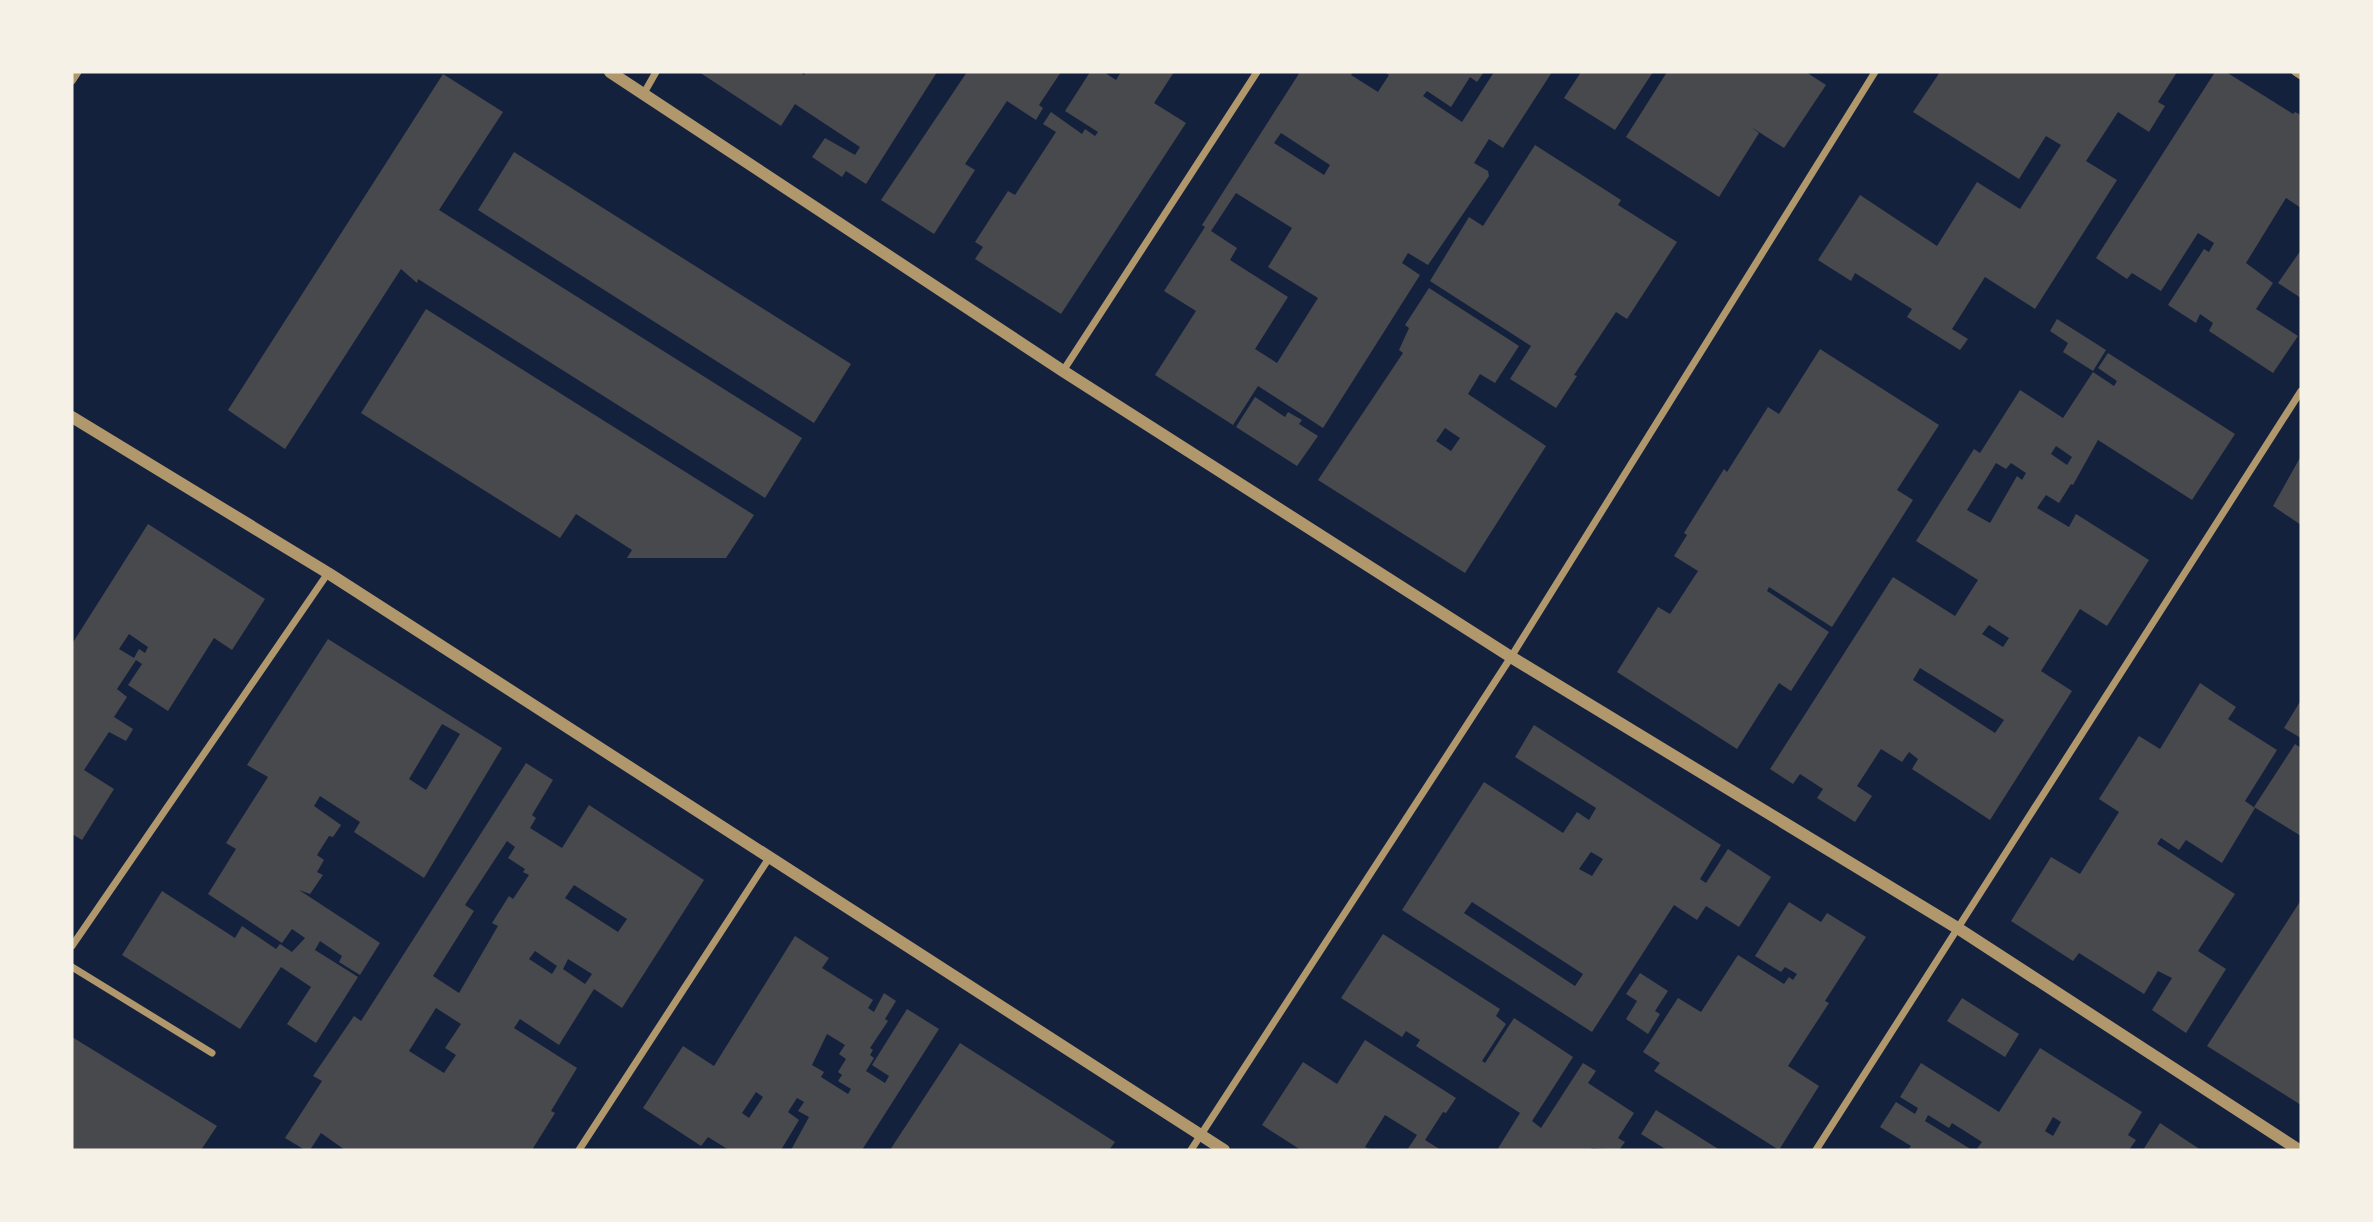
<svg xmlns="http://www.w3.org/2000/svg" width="2373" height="1222" viewBox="0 0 2373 1222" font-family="'Nunito Sans',sans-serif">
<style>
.building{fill:#48494c;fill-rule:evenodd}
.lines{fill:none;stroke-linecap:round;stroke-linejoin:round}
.minor{stroke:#b1986c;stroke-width:7}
.tertiary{stroke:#b1986c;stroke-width:12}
</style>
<rect width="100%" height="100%" fill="#14213d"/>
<path class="building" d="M699,72H800L804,75L806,72H937L866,184L846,171L842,177L812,157L825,138L855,155L860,147L795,104L781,126Z
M967,72H1061L1039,105L1043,108L1036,120L1007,101L965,164L975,170L934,234L881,200Z
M1090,72H1104L1116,80L1121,72H1174L1154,103L1186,123L1061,314L975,259L983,247L975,242L1008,191L1015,195L1056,132L1043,124L1051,112L1082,134L1085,129L1095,136L1098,132L1065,111Z
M1300,72H1353L1351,75L1378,92L1389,75L1384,72H1484L1477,82L1470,77L1451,107L1427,91L1423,96L1462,122L1494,72H1552L1503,148L1489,139L1474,163L1488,171L1489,176L1428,265L1408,253L1402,263L1420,275L1323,428L1258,386L1233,425L1155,375L1196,311L1164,291L1205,227L1202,225ZM1281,133L1330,165L1324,175L1274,143ZM1236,193L1292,228L1268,267L1318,298L1277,363L1255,349L1288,297L1230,260L1237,248L1211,231Z
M1581,72H1653L1615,130L1564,98Z
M1667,72H1806L1826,85L1784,148L1751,127L1759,133L1719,197L1626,137Z
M1940,72H2177L2158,102L2165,106L2149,132L2118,112L2086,161L2117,180L2035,309L1985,277L1952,329L1968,339L1960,350L1907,317L1912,309L1855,273L1851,281L1818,260L1860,195L1937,246L1977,182L2020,209L2061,145L2046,136L2019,179L1913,112Z
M2215,72H2226L2293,114L2295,112L2301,115V208L2286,198L2246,263L2273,283L2256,309L2298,336L2273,373L2209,331L2213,323L2200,314L2196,323L2168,305L2204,249L2209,252L2214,243L2198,233L2161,291L2132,273L2127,279L2096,258Z
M443,74L503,112L439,210L802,438L765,498L418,279L417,283L401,269L285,449L228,410Z
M1535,145L1621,200L1618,205L1677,242L1627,319L1616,312L1574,375L1577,376L1556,408L1510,379L1531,346L1430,281L1469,217L1483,226Z
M514,152L851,364L814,423L478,210Z
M2301,250V298L2278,283Z
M1429,288L1519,346L1495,383L1480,374L1468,394L1546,446L1465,573L1318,480L1403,353L1399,350L1409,328L1405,325ZM1445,428L1460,438L1451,451L1436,441Z
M426,309L754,515L726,558H627L632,550L576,514L560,538L361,413Z
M2057,319L2106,350L2093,371L2063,352L2068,343L2050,331Z
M1820,349L1939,425L1897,490L1913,500L1832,627L1769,587L1767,591L1829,632L1791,691L1779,683L1737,749L1617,672L1658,607L1670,614L1698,571L1674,556L1687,535L1684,533L1724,469L1727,472L1768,407L1779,414Z
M2108,353L2235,434L2192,500L2098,440L2073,485L2071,484L2059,503L2046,495L2037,508L2069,527L2076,514L2149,560L2107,626L2080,609L2041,671L2072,691L1990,820L1912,769L1918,759L1909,752L1902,762L1881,749L1857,786L1872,796L1855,822L1817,798L1823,789L1800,774L1793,784L1770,769L1893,577L1955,616L1978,580L1916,541L1974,449L1980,453L2020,390L2063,418L2093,372L2114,386L2117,381L2098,368ZM2056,446L2072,457L2067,465L2051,454ZM1996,463L2006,469L2011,463L2026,473L2022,480L2017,476L1990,523L1967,510ZM1989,625L2009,638L2003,647L1982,634ZM1920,668L2004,720L1995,733L1913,680Z
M1255,397L1285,417L1288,412L1302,420L1299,424L1318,436L1297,466L1236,427Z
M2301,456V525L2273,506Z
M148,524L265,599L232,650L214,638L168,711L128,685L142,664L136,660L117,689L127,697L114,717L133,729L126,741L109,732L84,770L114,789L82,840L72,834V644ZM129,634L148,647L145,653L139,649L134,658L119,649Z
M328,639L502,748L424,878L354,832L360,822L320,796L314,806L341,825L333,837L329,836L317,855L324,860L317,872L323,875L310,894L299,890L380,943L360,975L339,962L342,956L320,941L315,950L358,977L316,1043L287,1024L311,987L281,967L240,1029L122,955L162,891L235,938L242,926L276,949L280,944L292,952L305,938L292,929L282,943L208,894L236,849L226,843L268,777L247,765ZM442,724L460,734L426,790L409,779Z
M2200,683L2236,707L2228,719L2277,750L2245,801L2255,808L2222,863L2186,840L2179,850L2161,838L2157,844L2235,894L2198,951L2226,969L2186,1033L2152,1010L2172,978L2158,971L2144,994L2079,953L2073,961L2011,921L2051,857L2080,874L2119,812L2099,799L2139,736L2160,749Z
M2301,700V738L2284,728Z
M1534,725L1721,845L1700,879L1706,883L1728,849L1771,877L1739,927L1706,906L1697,920L1674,905L1592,1032L1402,910L1484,782L1563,833L1577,812L1589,820L1596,808L1515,757ZM1591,852L1603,859L1592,876L1579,869ZM1472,902L1583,974L1575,986L1464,913Z
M2295,744L2301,748V836L2254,807Z
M526,763L553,780L532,815L536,818L530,828L562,848L589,805L704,880L622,1008L594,989L559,1045L520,1019L514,1028L577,1068L551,1111L555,1113L532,1150H345L321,1133L310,1150H305L285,1138L322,1081L313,1076L354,1016L361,1021ZM507,841L515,847L508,858L525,869L523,872L529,875L513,899L509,896L492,923L498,926L459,993L433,976L474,911L465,905ZM574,885L627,919L618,932L565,898ZM535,951L557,966L552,974L529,959ZM568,959L592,974L585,984L563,969ZM436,1008L461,1024L445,1048L456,1055L444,1073L409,1051Z
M2301,900V1105L2207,1046Z
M1789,902L1821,922L1827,913L1866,937L1825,1001L1829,1003L1788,1066L1819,1086L1779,1150L1654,1071L1660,1063L1643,1052L1678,998L1701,1012L1738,955L1784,984L1789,977L1793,980L1797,974L1785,967L1781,972L1755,956Z
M1383,934L1500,1009L1496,1016L1506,1024L1482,1061L1485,1063L1514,1018L1573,1057L1532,1121L1541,1128L1583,1063L1596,1071L1588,1083L1634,1113L1618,1138L1625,1142L1619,1150L1592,1148L1590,1150H1497L1520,1113L1416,1046L1420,1040L1406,1031L1402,1037L1341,998Z
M795,936L829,958L822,968L873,1000L868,1008L874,1012L884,993L896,1001L885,1019L888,1021L870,1048L873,1050L870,1055L874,1058L866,1071L885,1083L889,1076L872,1065L907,1009L939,1029L862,1150H791L809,1117L798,1111L804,1102L797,1098L788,1112L799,1120L781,1150H729L708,1137L701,1146L643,1108L683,1046L714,1066ZM827,1034L845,1045L839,1054L846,1059L838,1072L842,1075L838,1081L851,1089L848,1094L821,1077L824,1072L812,1065ZM756,1092L763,1097L749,1118L742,1113Z
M1640,973L1668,991L1655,1011L1660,1014L1648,1034L1626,1019L1637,1001L1626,994Z
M1962,998L2019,1034L2005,1057L1947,1021Z
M72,1037L217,1126L201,1150H72Z
M1365,1040L1456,1098L1446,1113L1443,1112L1425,1140L1441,1150H1407L1417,1135L1385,1115L1365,1147L1373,1150H1301L1262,1125L1303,1062L1337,1084Z
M960,1043L1115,1142L1109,1150H890Z
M2040,1048L2142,1112L2128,1135L2136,1140L2129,1150H1976L1982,1142L1952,1123L1949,1128L1928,1115L1925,1121L1972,1150H1908L1911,1146L1880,1127L1896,1102L1915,1114L1918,1108L1900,1097L1921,1063L1999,1112ZM2053,1117L2061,1122L2053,1136L2045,1131Z
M1656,1110L1720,1150H1667L1641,1134Z
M2160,1123L2201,1150H2143Z"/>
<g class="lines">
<path class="minor" d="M2295,72L2301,76
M72,81L78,72
M644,93L656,72
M1063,371L1257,72
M72,946L328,573
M72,967L212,1053
M579,1150L769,858
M1191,1150L1511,657L1875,72
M1816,1150L2301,391"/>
<path class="tertiary" d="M610,72L1063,371L1511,657L1959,929L2299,1150
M72,417L328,573L1224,1150"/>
</g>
<rect width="2373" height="1222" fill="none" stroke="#f6f1e7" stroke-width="147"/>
</svg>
